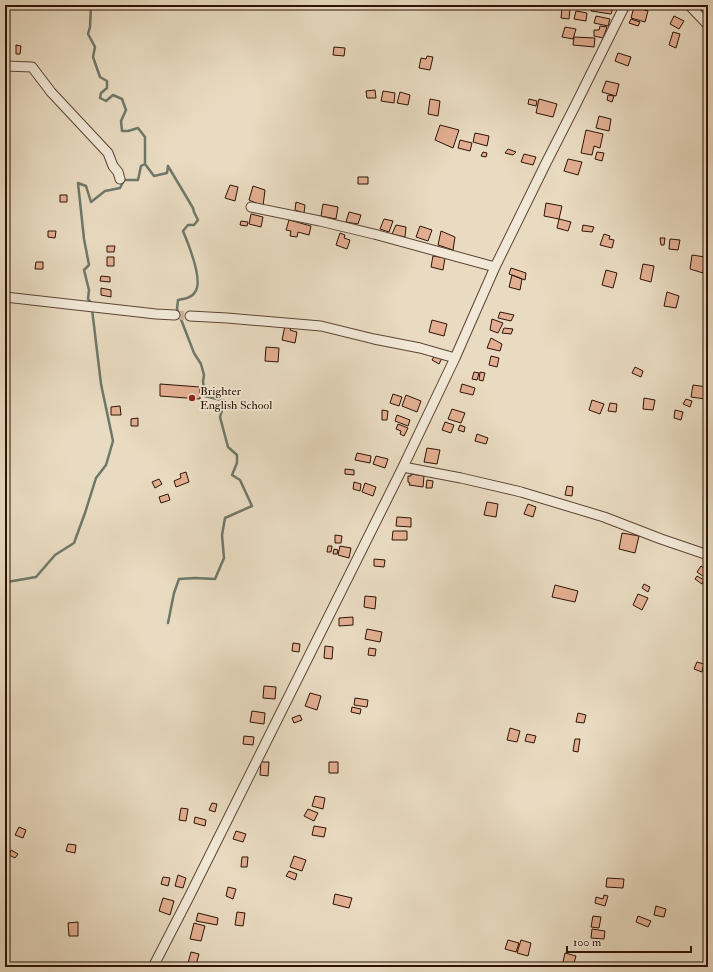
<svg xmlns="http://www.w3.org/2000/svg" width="713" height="972" viewBox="0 0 713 972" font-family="'IM FELL Double Pica',serif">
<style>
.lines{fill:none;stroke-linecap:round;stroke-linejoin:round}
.stream{stroke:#6e7869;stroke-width:2.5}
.building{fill:#e3af92;stroke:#2e1204}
.minor-tunnel{stroke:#c4b39b;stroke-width:9;stroke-dasharray:9 4.5;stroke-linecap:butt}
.minor-casing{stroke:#5d4433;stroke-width:11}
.minor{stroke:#f1e8d7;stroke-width:9}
.poi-dot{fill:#8f2418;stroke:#f1e8d7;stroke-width:1.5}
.labels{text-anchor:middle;stroke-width:3.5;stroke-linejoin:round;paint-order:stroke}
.poi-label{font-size:12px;fill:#2e1204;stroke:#f1e8d7;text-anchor:start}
</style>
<rect width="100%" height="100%" fill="#e9dbc1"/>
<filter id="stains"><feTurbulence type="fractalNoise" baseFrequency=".005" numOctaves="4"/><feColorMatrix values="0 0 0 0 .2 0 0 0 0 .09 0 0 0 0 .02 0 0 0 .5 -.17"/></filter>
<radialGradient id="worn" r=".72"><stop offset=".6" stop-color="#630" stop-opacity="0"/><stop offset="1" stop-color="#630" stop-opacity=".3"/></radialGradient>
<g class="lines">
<path class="stream" d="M91,5L90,27L88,34L95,47L93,57L100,77L107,81V88L101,93L100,98L106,101L113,95L122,99L126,110L121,121L122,131H128L138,128L145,137V164L154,176L167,173L168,166L193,208L194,212L198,220L194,225H188L183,231C188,243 204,281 195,292C192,298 184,299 178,300L177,309L194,353L201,364L204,375L203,381L205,396L225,401L220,417L228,447L237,455V463L232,475L240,480L252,506L225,518L222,535L224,558L215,579L195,578L179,579L174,593L168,623
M92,304L88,299L89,290L84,270L89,265L84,239L78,183L86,186L91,202L105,191L120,188L124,180H138L141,166L145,164
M5,581L7,582L36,577L55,555L74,543L85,513L96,478L106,465L113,441L101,384L92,309"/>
</g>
<path class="building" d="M520,5H534V9L519,8Z
M593,5H614L611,14L591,11Z
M634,7L648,11L645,22L631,18Z
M562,8L570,9L569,19L561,18Z
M576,11L587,13L586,21L574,19Z
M596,16L610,19L608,26L594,23Z
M674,16L684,21L679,29L670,24Z
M631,19L640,22L638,26L629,23Z
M600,26L607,27L603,38L594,36V30H599Z
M565,27L576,29L573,39L562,37Z
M673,32L680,34L676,48L669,45Z
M574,37L595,38L594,47L573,45Z
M16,45L21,46L20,54H16Z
M334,47L345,48L344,56L333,55Z
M618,53L631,57L628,66L615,61Z
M427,56L433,57L430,70L419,68L421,58L426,59Z
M606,81L619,84L616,96L602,92Z
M375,90L376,98H367L366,91Z
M383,91L395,93L394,103L381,101Z
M400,92L410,95L408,105L397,103Z
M608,95L614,96L612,102L607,100Z
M430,99L440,101L438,116L428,114Z
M529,99L537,101L536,106L528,104Z
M539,99L557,104L553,117L536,113Z
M599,116L611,119L609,131L596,128Z
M440,125L459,130L453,148L435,140Z
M586,130L603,134L600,148L594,146L592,155L581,153Z
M475,133L489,136L487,146L473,142Z
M460,140L472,143L470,151L458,148Z
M508,149L516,152L513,155L505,153Z
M483,152L487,153L486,157L481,156Z
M597,152L604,153L602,161L595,159Z
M524,154L536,157L533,165L521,162Z
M568,159L582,162L578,175L564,171Z
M358,177H368V184H358Z
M230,185L238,187L235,201L225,198Z
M253,186L265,190L263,206L249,200Z
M60,195H67V202H60Z
M296,202L305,205L304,213L295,210Z
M546,203L562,206L559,219L544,216Z
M323,204L338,207L336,219L321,216Z
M349,212L361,215L358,224L346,222Z
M251,214L263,217L261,227L249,224Z
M384,219L393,221L389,232L380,229Z
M559,219L571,222L568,231L557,228Z
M289,220L311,226L309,235L298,232L297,237L290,236L291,231L286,230Z
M241,221L248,222L247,226L240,225Z
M396,225L406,227L405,237L392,234Z
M583,225L594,227L592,232L582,231Z
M420,226L432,230L428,241L416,237Z
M48,231H56L55,238L48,237Z
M441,231L455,237L453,250L438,245Z
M340,233L345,235L344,238L350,240L347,249L336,245Z
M604,234L610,236L609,239L614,240L612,248L600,245Z
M660,238H665L664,245H661Z
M670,239L680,240L678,250L669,249Z
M107,246H115L114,252H107Z
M692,255L705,257L703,273L690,269Z
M433,256L445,258L443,270L431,267Z
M107,257H114V266H107Z
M36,262H43V269H35Z
M643,264L654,266L651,282L640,279Z
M511,268L526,273L525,280L509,274Z
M606,270L617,273L613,288L602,285Z
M512,275L522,279L520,290L509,287Z
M101,276L110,277V282L100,281Z
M101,288L111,290V297L101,295Z
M667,292L679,296L676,308L664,306Z
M500,312L514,315L511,321L498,318Z
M492,319L503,323L498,333L490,330Z
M432,320L447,324L444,336L429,332Z
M285,326L291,327L290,330L297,332L295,343L282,340Z
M504,328L513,329L511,334L502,333Z
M491,338L502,344L500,351L487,348Z
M266,347L279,348L278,362L265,361Z
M435,355L442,358L439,364L432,360Z
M491,356L499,358L497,367L489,365Z
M635,367L643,371L641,377L632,373Z
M474,372L479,373L477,380L472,379Z
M480,372L485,373L483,381L479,380Z
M160,384L200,387V399L160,396Z
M462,384L475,388L473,395L460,392Z
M693,385L707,387L705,399L691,397Z
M393,394L402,397L399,406L390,403Z
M406,395L421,401L417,412L402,406Z
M644,398L655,400L653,410L643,409Z
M686,399L692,401L690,407L683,404Z
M592,400L604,404L600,414L589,410Z
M610,403L617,404L616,412L608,411Z
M120,406L121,415H111V407Z
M452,409L465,413L461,423L448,419Z
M382,410L388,411L387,420H382Z
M675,410L683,412L681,420L674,418Z
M397,415L410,420L408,426L395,421Z
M138,418V426H131V419Z
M445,422L454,425L451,433L442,430Z
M398,424L408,428L404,436L400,434L401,431L396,429Z
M460,425L465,427L464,432L458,430Z
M477,434L488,438L486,444L475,441Z
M427,448L440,450L437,464L424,462Z
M357,453L371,456L370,463L355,460Z
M376,456L388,459L385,468L373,464Z
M345,469L354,470V475L345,474Z
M186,472L189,482L176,487L174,481L181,478L180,474Z
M411,474L424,476L423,487L409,485L410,483L408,482V476H411Z
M159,479L162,484L155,488L152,482Z
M427,480L433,481L432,488H426Z
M354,482L361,484L360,491L353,489Z
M365,483L376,487L373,496L362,492Z
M567,486L573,487L572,496L565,495Z
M168,494L170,500L161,503L159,497Z
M487,502L498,504L496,517L484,515Z
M528,504L536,507L533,517L524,514Z
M397,517L411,518V527L396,526Z
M393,531H407V540H392Z
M622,533L639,536L635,553L619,549Z
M335,535L342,536L341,543H335Z
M328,546H332L331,552H327Z
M340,546L351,548L349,558L338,555Z
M334,549L338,550L337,554H333Z
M374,559L385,560L384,567L374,566Z
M701,566L708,571L704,577L697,572Z
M697,576L704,580L702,584L695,579Z
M644,584L650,587L648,592L642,588Z
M555,585L578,591L575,602L552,597Z
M638,594L648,598L642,610L633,605Z
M365,596L376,597L375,609L364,607Z
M353,617V625L339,626V618Z
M367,629L382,632L380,642L365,639Z
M293,643L300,644L299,652L292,651Z
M325,646L333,647L332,659L324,658Z
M369,648L376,649L375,656L368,655Z
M697,662L704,664L702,672L694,669Z
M264,686L276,687L275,699L263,698Z
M310,693L321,696L317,710L305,706Z
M355,698L368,700L367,707L354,705Z
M352,707L361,709L360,714L351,712Z
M252,711L265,713L264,724L250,722Z
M578,713L586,715L584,723L576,722Z
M300,715L302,720L294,723L292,718Z
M510,728L520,731L517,742L507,740Z
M527,734L536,736L534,743L525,741Z
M244,736L254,737L253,745L243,744Z
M575,739H580L578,752L573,751Z
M261,762H269L268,776L260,775Z
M329,762H338V773H329Z
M315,796L325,798L323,809L312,806Z
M212,803L217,804L215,812L209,810Z
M181,808L188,809L186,821L179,820Z
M308,809L318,813L314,821L304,816Z
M195,817L206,820L205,826L194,823Z
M314,826L326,828L324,837L312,835Z
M19,827L26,830L23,838L15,835Z
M236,831L246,834L243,842L233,839Z
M68,844L76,845L75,853L66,851Z
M11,850L18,854L15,858L9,855Z
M294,856L306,860L302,871L290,867Z
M242,857H248L247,867H241Z
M289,871L297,874L295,880L286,876Z
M178,875L186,878L183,888L175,886Z
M163,877L170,878L168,886L161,884Z
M607,878L624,879L623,888L606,887Z
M228,887L236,889L233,899L226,896Z
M335,894L352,898L349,908L333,904Z
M604,895L608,896L605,906L595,903L596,897L603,899Z
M163,898L174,901L170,915L159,911Z
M656,906L666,909L664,917L654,915Z
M237,912L245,913L243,926L235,925Z
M198,913L218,918L217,925L196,921Z
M593,916L601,917L599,928L591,927Z
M638,916L651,921L648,927L636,922Z
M78,922V936H69L68,923Z
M194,923L205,926L201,941L190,939Z
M592,929L605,931L604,939L591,938Z
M508,940L519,943L516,952L505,949Z
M521,940L531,943L528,956L517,953Z
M191,952L199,954L196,965L188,963Z
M565,953L576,956L573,967H567L562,966Z"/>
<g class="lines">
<path class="minor-tunnel" d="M175,315L190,316"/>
<g class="minor-casing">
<path id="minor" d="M689,5L708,25
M5,66L32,67L51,92L108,153L113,166L118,172L120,179
M251,207L320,221L374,234L495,267
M5,297L156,314L175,315
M190,316L227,318L321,326L374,339L420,348L455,358
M403,467L461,478L521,492L604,517L661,539L708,555
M153,967L188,899L403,467L455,358L495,267L546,163L576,104L625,5"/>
</g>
<use href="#minor" class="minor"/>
</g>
<circle class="poi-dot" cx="192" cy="398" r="4"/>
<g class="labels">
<g class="poi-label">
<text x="200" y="395">Brighter<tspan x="200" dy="14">English School</tspan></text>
</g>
</g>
<rect width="713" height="972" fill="none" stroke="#e9dbc1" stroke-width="20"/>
<rect x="6" y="6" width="701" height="960" fill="none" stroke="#2e1204" stroke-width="2"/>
<rect x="10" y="10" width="693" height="952" fill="none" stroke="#2e1204"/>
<path d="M567 946v6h124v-6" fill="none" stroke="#2e1204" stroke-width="2"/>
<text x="573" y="946" font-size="12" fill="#2e1204" stroke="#f1e8d7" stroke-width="3" paint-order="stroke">100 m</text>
<rect width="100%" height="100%" filter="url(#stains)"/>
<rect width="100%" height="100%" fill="url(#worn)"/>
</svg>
